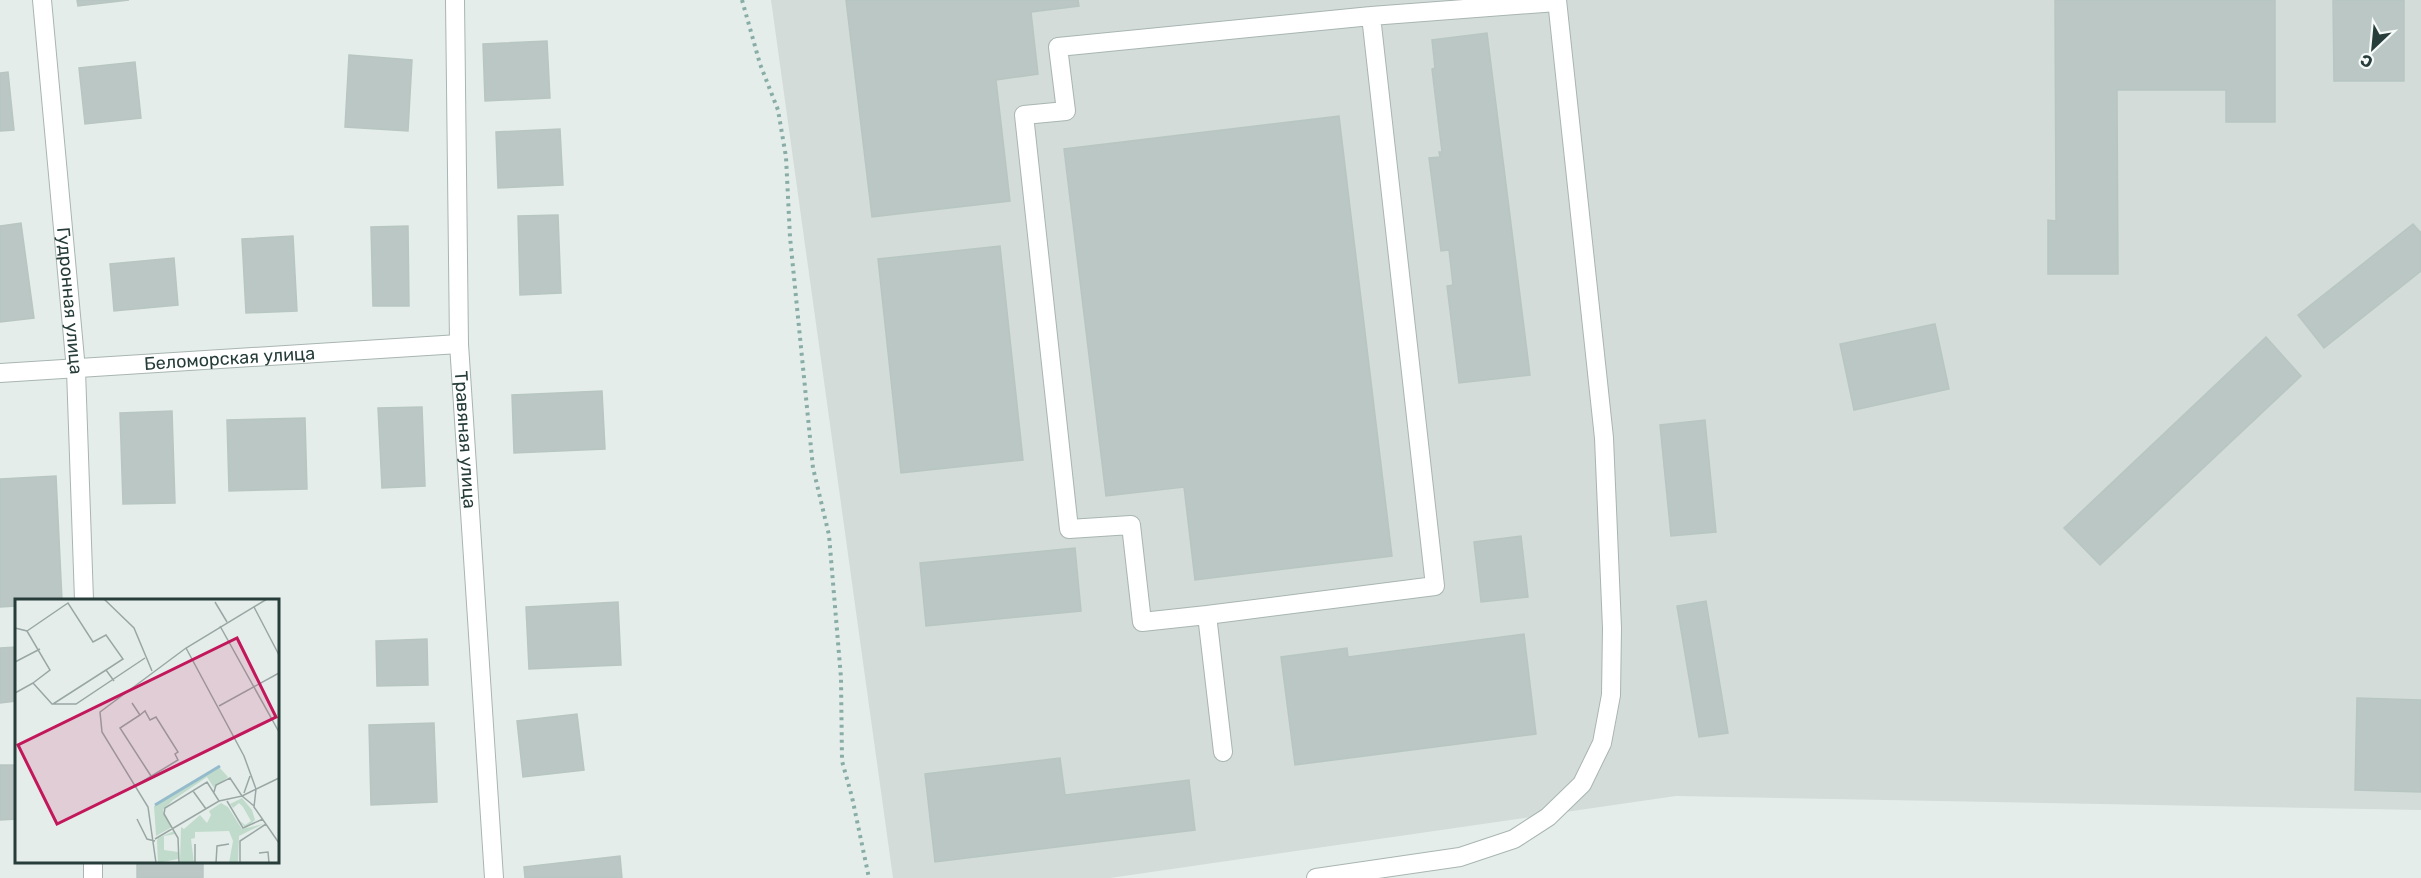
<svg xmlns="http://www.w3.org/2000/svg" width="2421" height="878" viewBox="0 0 2421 878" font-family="Rubik,sans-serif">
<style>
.built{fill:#d3dcd9}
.building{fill:#bac7c4;stroke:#b8c6c2;stroke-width:1.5}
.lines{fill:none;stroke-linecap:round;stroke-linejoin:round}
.service-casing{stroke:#a8b5b2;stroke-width:20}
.minor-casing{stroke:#a8b5b2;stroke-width:20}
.tertiary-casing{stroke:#a8b5b2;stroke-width:20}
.path{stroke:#88ada6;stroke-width:4;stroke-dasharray:3 4.5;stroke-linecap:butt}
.service{stroke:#fff;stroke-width:18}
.minor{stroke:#fff;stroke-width:18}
.tertiary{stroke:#fff;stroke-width:18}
.labels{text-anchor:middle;stroke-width:4.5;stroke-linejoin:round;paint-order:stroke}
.street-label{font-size:18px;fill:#263d3a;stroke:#f5f9f8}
.inset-river{fill:none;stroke:#93bbcc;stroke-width:3}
.inset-road{fill:none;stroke:#99a7a4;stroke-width:1.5}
.view{fill:#c2185b;fill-opacity:0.15;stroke:#c2185b;stroke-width:3}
.inset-edge{fill:none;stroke:#263d3a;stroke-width:3}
</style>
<rect width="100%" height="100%" fill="#e5edea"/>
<path class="built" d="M771,0H2421V810L1676,796L1110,878H893Z"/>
<path class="building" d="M77,0H129L78,6Z
M846,0H1078L1079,6L1031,12L1038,74L996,80L1010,201L872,217Z
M2055,0H2275V122H2226V90H2117L2118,274H2048V220L2056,221Z
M2333,0H2404V81H2334Z
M1487,33L1530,375L1459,383L1447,286L1453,285L1449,250L1441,251L1429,158L1440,157L1439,152H1442L1432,69L1435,68L1432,40Z
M547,41L550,98L485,101L483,44Z
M349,55L412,60L408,131L345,127Z
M135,62L141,118L85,124L79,68Z
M8,72L14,130L0,131V73Z
M1339,116L1392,556L1195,580L1184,487L1106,496L1064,149Z
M560,129L563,185L498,188L496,132Z
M558,215L561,293L520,295L518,216Z
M21,223L34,318L0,322V226Z
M2413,224L2421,233V271L2324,348L2298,315Z
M408,226L409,306H373L371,227Z
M293,236L297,311L246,313L242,239Z
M1000,246L1023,460L901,473L878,259Z
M174,258L178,305L114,311L110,264Z
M1935,324L1949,389L1854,410L1840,344Z
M2266,337L2301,376L2100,565L2064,528Z
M602,391L605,449L514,453L512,395Z
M422,407L425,486L382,488L378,408Z
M172,411L175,503L123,504L120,413Z
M305,418L307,489L229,491L227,420Z
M1705,420L1716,532L1671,536L1660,425Z
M56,476L62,600H16V606L0,607V479Z
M1521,536L1528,597L1481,602L1474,542Z
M1075,548L1081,611L926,626L920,563Z
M1706,601L1728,733L1699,737L1677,606Z
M618,602L621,665L529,669L526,607Z
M1524,634L1536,734L1295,765L1281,657L1347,648L1348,657Z
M427,639L428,685L377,686L376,641Z
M16,647V701L0,703V648Z
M2357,698L2421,700V792L2355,790Z
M577,714L584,770L523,777L517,721Z
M434,723L437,802L371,805L369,725Z
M1060,758L1065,795L1189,780L1195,830L935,862L925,774Z
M0,765H16V819L0,820Z
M620,856L622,878H525L524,867Z
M137,862H203V878H137Z"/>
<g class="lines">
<g class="service-casing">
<path id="service" d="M1207,615L1142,622L1131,525L1069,529L1024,115L1066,111L1058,47L1371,16L1557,2
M1223,752L1207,615L1435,586L1371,16"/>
</g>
<g class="minor-casing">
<g id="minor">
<path id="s1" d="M42,0L76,370L84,600"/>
<path id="s2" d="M455,0L459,344L494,878"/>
<path id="s3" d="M0,373L459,344"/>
<path d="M93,862V878"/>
</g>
</g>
<g class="tertiary-casing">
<path id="tertiary" d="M1316,878L1460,857L1514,839L1548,817L1582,784L1602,743L1611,695L1612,628L1604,438L1557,0"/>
</g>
<path class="path" d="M742,0L760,64L778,110L786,157L790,237L813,468L829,535L841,678L842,761L852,797L869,878"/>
<use href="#service" class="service"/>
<use href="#minor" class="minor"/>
<use href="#tertiary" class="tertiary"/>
</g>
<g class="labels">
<g class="street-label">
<text dy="6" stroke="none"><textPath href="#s1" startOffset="302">Гудронная улица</textPath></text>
<text dy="6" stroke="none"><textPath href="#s3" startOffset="230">Беломорская улица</textPath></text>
<text dy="6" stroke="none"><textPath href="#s2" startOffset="440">Травяная улица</textPath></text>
</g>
</g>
<g transform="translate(15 599)">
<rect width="264" height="264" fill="#e5edea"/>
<path d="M204,168L213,178L199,189L192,178L158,201L148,211L157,228L141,237L139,207ZM227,199L237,211L240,221L231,229L221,219L230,226L236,222L228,208L224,204L218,209L215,205ZM206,204L213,208L227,230L248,225L224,237L223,264H214L218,242L214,232L180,233V239L176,240L179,264H165L166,228L169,230L185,216L192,224L196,216L194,212ZM159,232L161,235L149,237V251L163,253V260L143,264L142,242L143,239Z" fill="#c0dbcb"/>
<path class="inset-river" d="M140,206L205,167"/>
<path class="inset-road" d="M89,0L119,29L137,72M200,3L212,23M239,8L264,56M205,27L264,133M0,29L12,32L35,71L18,84M12,32L53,4L78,43L91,36L108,60L91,71L99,82M171,49L229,157L241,190L239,208L264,244M0,63L25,50M0,94L18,84L37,105H61L130,59M117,104L125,116L105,129L136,177M38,105L91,71M204,107L264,74M120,187L163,161L160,155L163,153L141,118L135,121L130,112L125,116M178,192L191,210M199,193L201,186L215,179L227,197L264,179M229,194L235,177M212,202L228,229L248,220M122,220L132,240L140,242M140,240L204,202L227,197L239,207M180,245V264M244,254L253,253L254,264M141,264L133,208L87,133L85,113L171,49L252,0M164,264L163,239L149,215L150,209L192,183L204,202M201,264L202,247L214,245M225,264V242L251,225"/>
<path class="view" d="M222,39L261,118L42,225L3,146Z"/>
<rect width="264" height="264" class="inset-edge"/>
</g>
<g transform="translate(2373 48) rotate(206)" stroke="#f5f9f8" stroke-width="4.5" paint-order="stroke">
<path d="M0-4.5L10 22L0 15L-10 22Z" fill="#263d3a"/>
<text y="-9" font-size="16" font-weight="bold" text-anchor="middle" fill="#263d3a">С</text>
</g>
</svg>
